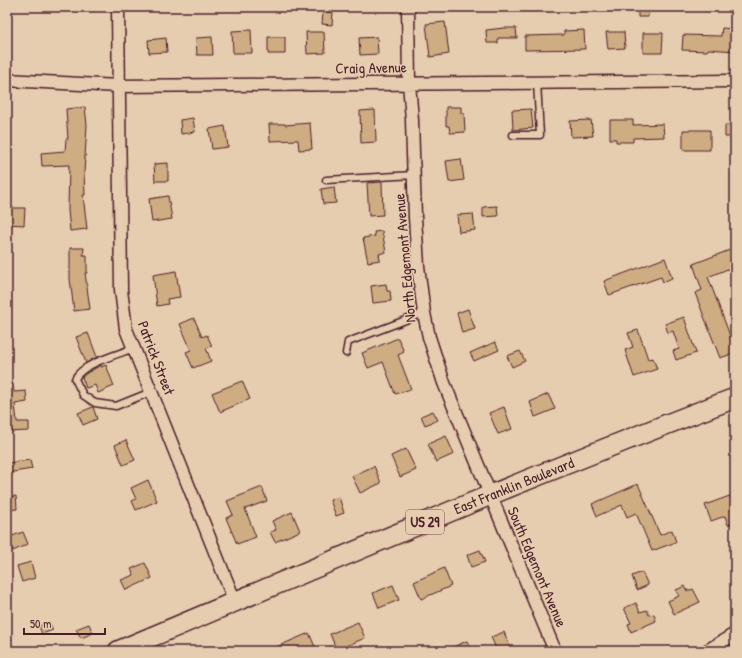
<svg xmlns="http://www.w3.org/2000/svg" width="742" height="658" viewBox="0 0 742 658" font-family="'Patrick Hand',sans-serif">
<style>
.building{fill:#cfad82;stroke:#4a1f2b}
.lines{fill:none;stroke-linecap:round;stroke-linejoin:round}
.service-casing{stroke:#4a1f2b;stroke-width:9}
.minor-casing{stroke:#4a1f2b;stroke-width:15}
.primary-casing{stroke:#4a1f2b;stroke-width:22}
.service{stroke:#e7cdaf;stroke-width:6}
.minor{stroke:#e7cdaf;stroke-width:12}
.primary{stroke:#e7cdaf;stroke-width:19}
.labels{text-anchor:middle;stroke-width:3;stroke-linejoin:round;paint-order:stroke}
.shield{fill:#e7cdaf;stroke:#795353;stroke-width:1}
.shield-label{font-size:14px;font-weight:bold;fill:#4a1f2b}
.street-label{font-size:15px;fill:#4a1f2b;stroke:#e7cdaf}
</style>
<rect width="100%" height="100%" fill="#e7cdaf"/>
<filter id="ink" filterUnits="userSpaceOnUse"><feTurbulence type="fractalNoise" baseFrequency=".025" numOctaves="2"/><feDisplacementMap in="SourceGraphic" scale="8" xChannelSelector="R" yChannelSelector="G"/><feConvolveMatrix kernelMatrix="1 2 1 2 8 2 1 2 1" color-interpolation-filters="sRGB"/></filter>
<g filter="url(#ink)">
<path class="building" d="M638,7H648V17H638Z
M323,12H333L332,25L322,24Z
M445,22L449,54L430,57L426,24Z
M504,28H516L517,38H498V43H487L486,30Z
M722,28L735,29V51L708,49L707,51L682,50L683,35L721,36Z
M251,30L252,53H233L232,31Z
M584,30L585,49L525,50V36L564,35V31Z
M306,32H324L325,53L307,54Z
M606,32H624L625,48L608,49Z
M643,33H663L662,53H643Z
M212,37L213,55H197L196,38Z
M268,37H285V54H268Z
M377,37L378,54L360,55L359,38Z
M166,38L167,52L149,53L148,40Z
M85,107L87,125L84,173L85,195H83L87,229L70,231L68,210L69,165L42,166L41,153L65,151L66,139H68L66,109Z
M446,107H461V113H464L465,132L450,133L449,126H446Z
M531,109L533,128L513,130L512,110Z
M375,110L376,142L361,143L360,111Z
M193,118L195,132L181,134L180,120Z
M591,120L593,136L571,137L570,121Z
M610,120H633V125L663,124L664,137L633,138V142H616V139H610Z
M310,123L312,149L299,150L298,140L270,141L269,124H285V125Z
M725,125H735V137H725Z
M225,126L228,147L212,149L209,129Z
M683,130H710V150H683Z
M461,159L464,180L449,182L446,161Z
M168,163V181H155L154,164Z
M382,182L383,215L369,216L367,183Z
M334,187L336,203L323,204L321,189Z
M168,196L172,219L152,222L149,199Z
M497,206L498,216L483,217V207Z
M7,208H25L24,225L7,224Z
M473,214L475,230L459,232L457,215Z
M382,231L386,252L379,254L380,260L368,262L363,238L375,236L374,232Z
M70,248H84L83,255H87V273H85L90,309L74,311L70,279Z
M735,248V266L708,277L735,349V353L720,358L695,293L702,290L693,264Z
M665,258L672,278L663,282L661,277L609,295L604,281Z
M176,271L180,297L167,299L168,304L157,306L153,275Z
M386,284L387,291H390L391,301L373,303L371,286Z
M468,309L475,329L462,333L457,313Z
M684,317L696,353L676,360L673,351L679,349L673,331L668,333L665,324Z
M194,318L202,337L207,335L212,346L206,348L211,361L193,368L186,352L191,350L180,324Z
M638,330L648,359L653,358L657,369L634,377L625,350L633,347L628,333Z
M88,333L97,357L86,363L76,337Z
M398,338L404,352L398,355L411,389L395,394L383,362L368,368L362,353Z
M495,342L499,350L474,361L470,353Z
M520,351L525,361L512,367L507,356Z
M101,365V367L106,365L114,386L98,393L95,385L86,388L82,377L87,373Z
M242,381L250,399L220,412L212,393Z
M7,384H13L14,392L26,391L27,402L15,404L17,422H29V431L7,432Z
M548,394L555,409L535,417L530,402Z
M93,407L97,419L83,425L78,413Z
M504,407L512,429L498,434L489,413Z
M433,411L438,420L425,425L421,416Z
M446,436L454,454L436,462L428,444Z
M126,440L135,460L123,465L115,445Z
M406,449L416,470L400,477L391,456Z
M30,460L32,469L7,473V463Z
M374,466L381,483L360,493L352,476Z
M148,480L157,501L136,510L132,501L136,499L131,488Z
M638,484L660,535L672,530L676,542L652,551L636,513L627,517L622,505L597,516L592,504Z
M262,487L267,501L245,509L256,537L237,544L226,518L233,515L227,501Z
M735,494V522L728,525L725,516L711,521L705,505Z
M16,496L17,509L7,510V497Z
M339,497L344,513L336,516L330,500Z
M292,512L300,531L275,542L270,532L276,530L272,521Z
M23,532L28,544L13,551L7,538Z
M480,550L485,562L471,567L467,555Z
M31,562L35,578L22,582L17,566Z
M145,563L152,578L126,590L121,580L134,575L131,569Z
M444,568L451,586L421,599L414,582Z
M642,572L648,585L637,590L632,576Z
M393,585L399,600L379,608L373,593Z
M685,586L687,591L693,589L700,602L674,614L668,601L679,596L676,590Z
M636,603L640,612L647,610L649,615L654,614L656,621L631,632L628,624L631,623L624,608Z
M49,622L53,630L42,634L39,626Z
M358,622L365,638L346,646L348,651H337L330,634Z
M89,624L93,633L81,638L76,629Z
M504,632L510,647L501,651H497L491,637Z
M309,633L316,649L310,651H267Z
M467,641L472,651H444Z"/>
<g class="lines">
<g class="service-casing">
<path id="service" d="M513,135H540L537,82
M326,180L414,175
M134,348C119,354 81,364 75,379L83,395L95,403L116,406L151,392
M346,353L348,342L424,313"/>
</g>
<g class="minor-casing">
<path id="minor" d="M118,7L121,290L126,329L235,602
M408,7L409,83L412,120L415,217L418,266L424,313L429,337L444,383L555,651
M7,80L118,86L735,81
M707,651L735,634"/>
</g>
<g class="primary-casing">
<path id="primary" d="M118,651C323,565 527,477 735,398"/>
</g>
<use href="#service" class="service"/>
<use href="#minor" class="minor"/>
<use href="#primary" class="primary"/>
</g>
</g>
<g class="labels">
<rect class="shield" x="406" y="510" width="38" height="24" rx="3"/>
<g class="shield-label">
<text x="425" y="527">US 29</text>
</g>
<g class="street-label">
<text transform="translate(371 68) rotate(-1)" y="5">Craig Avenue</text>
<text transform="translate(405 258) rotate(-95)" y="5">North Edgemont Avenue</text>
<text transform="translate(156 358) rotate(69)" y="5">Patrick Street</text>
<text transform="translate(514 486) rotate(-22)" y="5">East Franklin Boulevard</text>
<text transform="translate(537 567) rotate(67)" y="5">South Edgemont Avenue</text>
</g>
</g>
<rect width="742" height="658" fill="none" stroke="#e7cdaf" stroke-width="24"/>
<rect x="12" y="12" width="718" height="634" fill="none" stroke="#4a1f2b" stroke-width="1.5" filter="url(#ink)"/>
<path d="M24 628v6h81v-6" fill="none" stroke="#4a1f2b" stroke-width="2"/>
<text x="30" y="628" font-size="12" fill="#4a1f2b" stroke="#e7cdaf" stroke-width="3" paint-order="stroke">50 m</text>
</svg>
